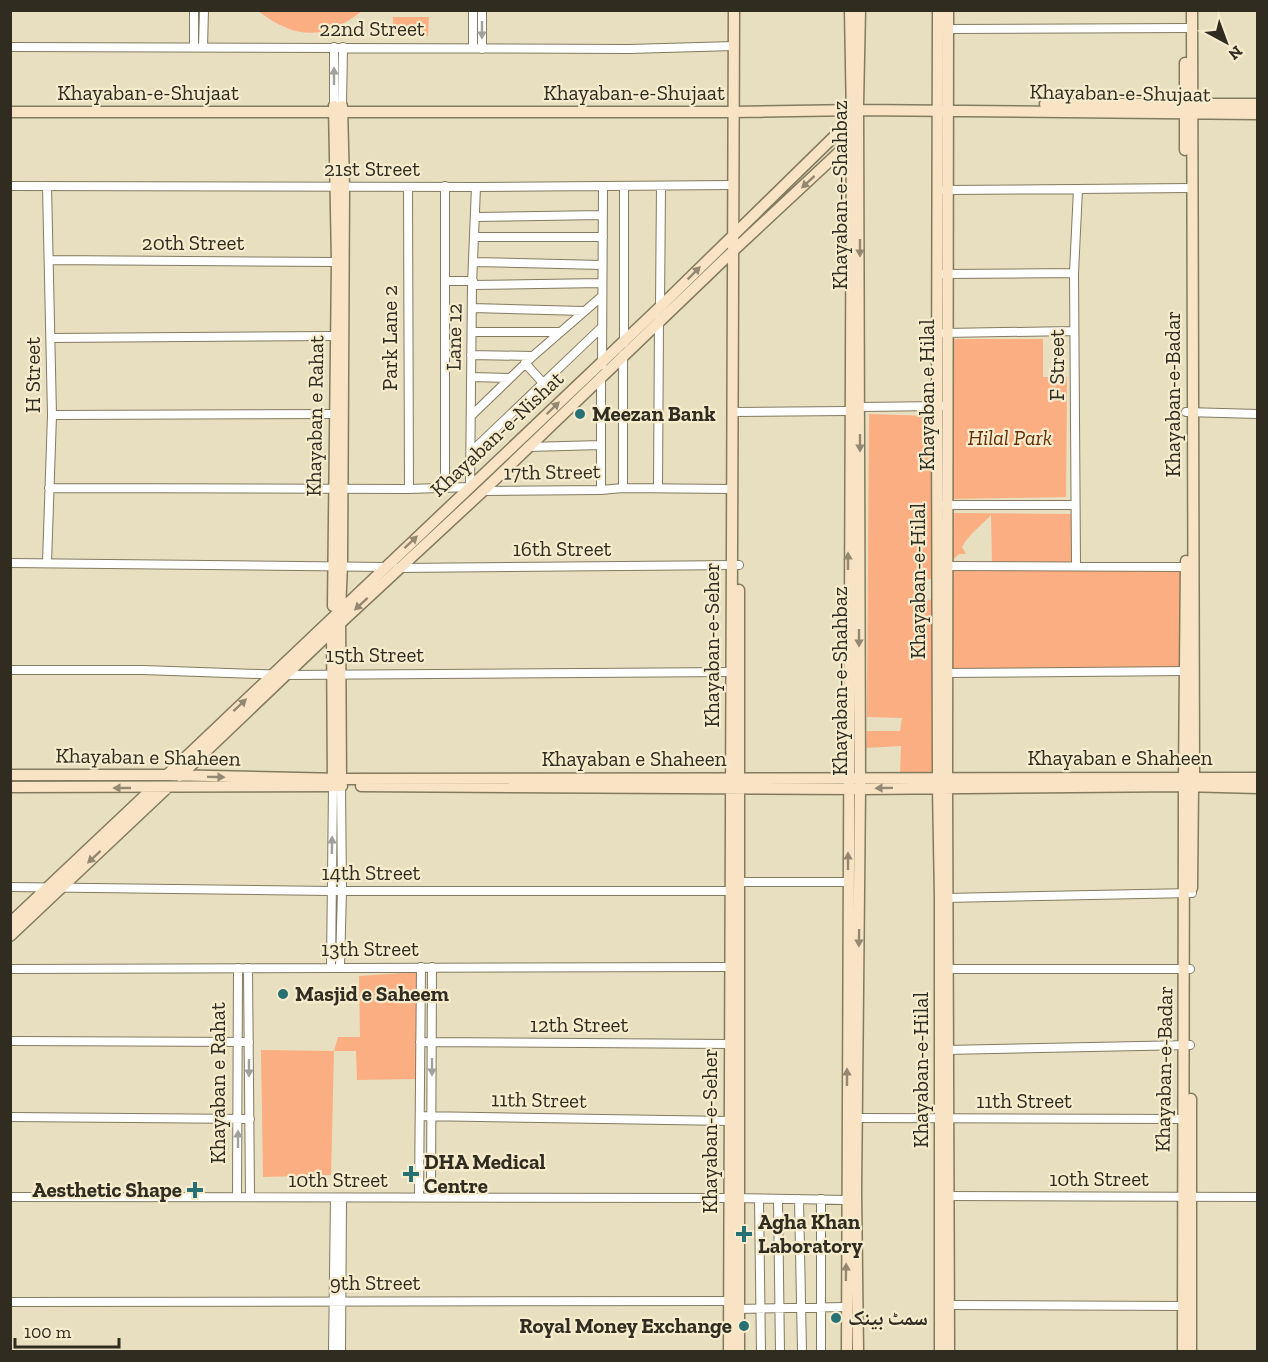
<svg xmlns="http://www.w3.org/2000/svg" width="1268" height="1362" viewBox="0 0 1268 1362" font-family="'Zilla Slab','Noto Naskh Arabic',serif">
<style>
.green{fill:#faae82}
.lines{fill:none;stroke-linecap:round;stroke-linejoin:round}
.street-casing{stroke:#837b5f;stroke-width:10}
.secondary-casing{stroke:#837b5f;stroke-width:13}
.street{stroke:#fff;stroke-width:8}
.secondary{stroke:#f8e3c4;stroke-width:10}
.oneway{fill:#a2a09b}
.oneway2{fill:#948872}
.poi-dot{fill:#277175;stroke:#f6eccd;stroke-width:2}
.labels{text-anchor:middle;stroke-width:4.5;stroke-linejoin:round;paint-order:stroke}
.street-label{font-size:21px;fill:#302c20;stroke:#f6eccd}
.poi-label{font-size:21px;font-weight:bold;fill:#302c20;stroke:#f6eccd;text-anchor:start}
.park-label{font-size:21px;font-style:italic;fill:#662e05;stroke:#f6eccd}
</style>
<rect width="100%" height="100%" fill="#e8dfc0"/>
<path class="green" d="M258,11H362C325,40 296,40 258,11Z
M393,17H429L428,36H393Z
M953,339H1043V377H1067L1066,497L952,499Z
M869,414L931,416L934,420L935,579H920L916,595L919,603L932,599L937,603L935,777L900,776L901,746L866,748L867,731H900L902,718L867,717Z
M949,513L1072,514L1073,563L992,564L991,515C981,526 969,534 962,547L966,554H959L948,564Z
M1182,570L1183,668L948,671L952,571Z
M418,972L416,1079L357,1080L356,1051H334L331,1175L263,1177L261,1050L334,1051L338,1037H360L359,976Z"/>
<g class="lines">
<g class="street-casing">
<path id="street" d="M482,10V49
M946,29L1192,28
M10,47L629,49L734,46
M194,47V10
M203,47L204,10
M473,48V10
M334,106V47
M342,106L343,47
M10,186L476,187L733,185
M408,187L409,489
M945,190L1192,188
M476,217L602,215
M475,237H603
M50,260L337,262
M474,262L602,265
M944,274L1074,273
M445,281H473
M472,285L602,283
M660,307L661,186
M472,308L584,311
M472,332H560
M944,333L1074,331
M51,338L336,336
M624,343V186
M471,355L533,356
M525,363L543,383
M602,365L603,186
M471,377L510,378
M860,407L942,406
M732,412L849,411
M1186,412L1258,414
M52,415L335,414
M471,416L533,356L601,297
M528,447L601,445
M471,452L602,327
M470,487L472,285L476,187
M49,488L409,489L471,487
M445,488V186
M623,488V355
M658,488L659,319
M601,490V377
M482,491L601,490L623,488L732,489
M945,505H1075
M10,563L386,567
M47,563L52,415L47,186
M1076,565L1074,273L1078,189
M943,566L1189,567
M398,568L739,565
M10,670H143L287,675L734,672
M943,673L1189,671
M735,882H848
M10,887L331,891H731
M945,898L1192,893
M340,966L342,891L341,786
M331,967L333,786
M248,968L250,1197
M10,969L730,967
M943,969H1190
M10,1041L249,1042
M420,1042L733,1044
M945,1050L1190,1045
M420,1116L730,1121
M10,1117L250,1119
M857,1118L1187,1119
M944,1196L1258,1197
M10,1197L730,1198L846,1200
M237,1197L238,968
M419,1197L421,967
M431,1197L432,967
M759,1199L761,1352
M778,1199L780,1352
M799,1199L802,1352
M10,1302L732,1301
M944,1305L1183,1306
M737,1309L845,1307
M333,1352L335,1198
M341,1352L342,1198
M821,1352V1199"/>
</g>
<g class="secondary-casing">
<path id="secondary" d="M1192,10L1194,777
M1045,104H1258
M10,112H733L858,110L1258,114
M1185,150V63
M333,606L337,262L334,106
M332,628L333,786
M10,775H167L341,779L1258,778
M167,775L660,307L852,119
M180,776L332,631L483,491L733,251L850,142
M1184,777L1186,561
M938,779L937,406L938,10
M947,779L948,10
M341,786L340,611L342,565L344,187L342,106
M361,786L860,789L1184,786L1258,788
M10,787L342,786
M938,788L940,898V1352
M947,788L949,1352
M1192,888L1193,786
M10,923L153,788
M10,936L167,788
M1191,1099V1352
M729,1352L734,10
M739,1352V590
M847,1352L852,119L850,10
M858,1352L856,1192L860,789L858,104L860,10
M1183,1352L1184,786"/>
</g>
<use href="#street" class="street"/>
<use href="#secondary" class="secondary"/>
</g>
<defs><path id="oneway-solid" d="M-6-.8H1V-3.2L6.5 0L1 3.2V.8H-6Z" transform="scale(1.5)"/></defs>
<g class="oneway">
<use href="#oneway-solid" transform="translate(482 30) rotate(90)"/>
<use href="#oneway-solid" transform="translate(334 76) rotate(-90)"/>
<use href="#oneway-solid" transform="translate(332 845) rotate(-89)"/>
<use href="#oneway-solid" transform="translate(432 1067) rotate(90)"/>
<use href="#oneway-solid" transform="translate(249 1068) rotate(90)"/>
<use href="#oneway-solid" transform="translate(238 1139) rotate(-90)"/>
</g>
<g class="oneway2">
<use href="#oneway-solid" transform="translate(808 182) rotate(137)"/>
<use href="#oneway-solid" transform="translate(860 248) rotate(90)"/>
<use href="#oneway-solid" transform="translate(694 273) rotate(-45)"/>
<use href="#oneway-solid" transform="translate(553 408) rotate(-44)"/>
<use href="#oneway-solid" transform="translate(860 443) rotate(90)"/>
<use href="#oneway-solid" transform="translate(411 542) rotate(-43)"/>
<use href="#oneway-solid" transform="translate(848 561) rotate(-90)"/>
<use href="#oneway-solid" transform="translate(361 604) rotate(137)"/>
<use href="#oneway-solid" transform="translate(859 638) rotate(90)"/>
<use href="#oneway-solid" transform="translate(240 705) rotate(-43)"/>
<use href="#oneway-solid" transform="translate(216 777) rotate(1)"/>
<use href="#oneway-solid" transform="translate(122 788) rotate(-180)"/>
<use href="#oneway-solid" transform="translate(884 788) rotate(179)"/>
<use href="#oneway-solid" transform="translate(94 857) rotate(137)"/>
<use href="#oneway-solid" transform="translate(848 861) rotate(-90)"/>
<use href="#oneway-solid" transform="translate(859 938) rotate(91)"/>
<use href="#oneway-solid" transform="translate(847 1077) rotate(-90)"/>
<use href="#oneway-solid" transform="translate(846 1272) rotate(-89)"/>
</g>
<g class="poi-dot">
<circle cx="580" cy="414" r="6"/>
<circle cx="283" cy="994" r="6"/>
<path d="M408 1165h6v6h6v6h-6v6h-6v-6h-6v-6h6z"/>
<path d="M192 1181h6v6h6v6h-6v6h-6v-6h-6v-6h6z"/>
<path d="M741 1225h6v6h6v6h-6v6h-6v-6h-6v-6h6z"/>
<circle cx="836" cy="1318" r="6"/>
<circle cx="744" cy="1326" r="6"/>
</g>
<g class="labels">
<g class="street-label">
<text x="372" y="36">22nd Street</text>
<text x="148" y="100">Khayaban-e-Shujaat</text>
<text x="634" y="100">Khayaban-e-Shujaat</text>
<text transform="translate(1120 93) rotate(1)" y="7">Khayaban-e-Shujaat</text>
<text x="372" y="176">21st Street</text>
<text transform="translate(840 195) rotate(-90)" y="7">Khayaban-e-Shahbaz</text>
<text x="193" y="250">20th Street</text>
<text transform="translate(454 337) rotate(-89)" y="7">Lane 12</text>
<text transform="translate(390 338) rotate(-90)" y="7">Park Lane 2</text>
<text transform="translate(1057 365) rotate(-90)" y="7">F Street</text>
<text transform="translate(33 375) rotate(-90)" y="7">H Street</text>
<text transform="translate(1173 394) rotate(-90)" y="7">Khayaban-e-Badar</text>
<text transform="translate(927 395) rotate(-90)" y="7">Khayaban e Hilal</text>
<text transform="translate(315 416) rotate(-89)" y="7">Khayaban e Rahat</text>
<text transform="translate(497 434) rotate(-43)" y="7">Khayaban-e-Nishat</text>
<text transform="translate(552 472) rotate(-1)" y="7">17th Street</text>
<text x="562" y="556">16th Street</text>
<text transform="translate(918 581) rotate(-90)" y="7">Khayaban-e-Hilal</text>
<text transform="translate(712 645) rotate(-90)" y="7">Khayaban-e-Seher</text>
<text x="375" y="662">15th Street</text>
<text transform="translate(840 681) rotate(-90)" y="7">Khayaban-e-Shahbaz</text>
<text transform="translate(148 757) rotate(1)" y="7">Khayaban e Shaheen</text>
<text x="1120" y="765">Khayaban e Shaheen</text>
<text x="634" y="766">Khayaban e Shaheen</text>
<text x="371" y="880">14th Street</text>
<text x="370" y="956">13th Street</text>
<text x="579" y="1032">12th Street</text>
<text transform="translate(1164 1069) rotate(-89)" y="7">Khayaban-e-Badar</text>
<text transform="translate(921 1070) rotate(-90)" y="7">Khayaban-e-Hilal</text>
<text transform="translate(218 1083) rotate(-90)" y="7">Khayaban e Rahat</text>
<text transform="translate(539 1100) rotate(1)" y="7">11th Street</text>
<text x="1024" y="1108">11th Street</text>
<text transform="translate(710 1131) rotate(-90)" y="7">Khayaban-e-Seher</text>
<text x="1099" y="1186">10th Street</text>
<text x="338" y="1187">10th Street</text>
<text x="375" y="1290">9th Street</text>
</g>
<g class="poi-label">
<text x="592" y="421">Meezan Bank</text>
<text x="295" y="1001">Masjid e Saheem</text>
<text x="424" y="1169">DHA Medical<tspan x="424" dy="24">Centre</tspan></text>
<text x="182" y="1197" text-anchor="end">Aesthetic Shape</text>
<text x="758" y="1229">Agha Khan<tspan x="758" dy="24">Laboratory</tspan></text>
<text x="848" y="1325">سمٹ بینک</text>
<text x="732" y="1333" text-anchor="end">Royal Money Exchange</text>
</g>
<g class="park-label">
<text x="1010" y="445">Hilal Park</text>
</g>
</g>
<rect width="1268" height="1362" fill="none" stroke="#302c20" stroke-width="24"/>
<g transform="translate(1226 42) rotate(139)" stroke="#f6eccd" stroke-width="4.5" paint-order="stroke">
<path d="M0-4.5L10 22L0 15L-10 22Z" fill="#302c20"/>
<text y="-9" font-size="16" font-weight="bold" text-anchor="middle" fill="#302c20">N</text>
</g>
<path d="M15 1338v9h104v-9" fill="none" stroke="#302c20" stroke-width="3"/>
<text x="24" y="1338" font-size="18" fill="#302c20" stroke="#f6eccd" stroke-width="4.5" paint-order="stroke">100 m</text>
</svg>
